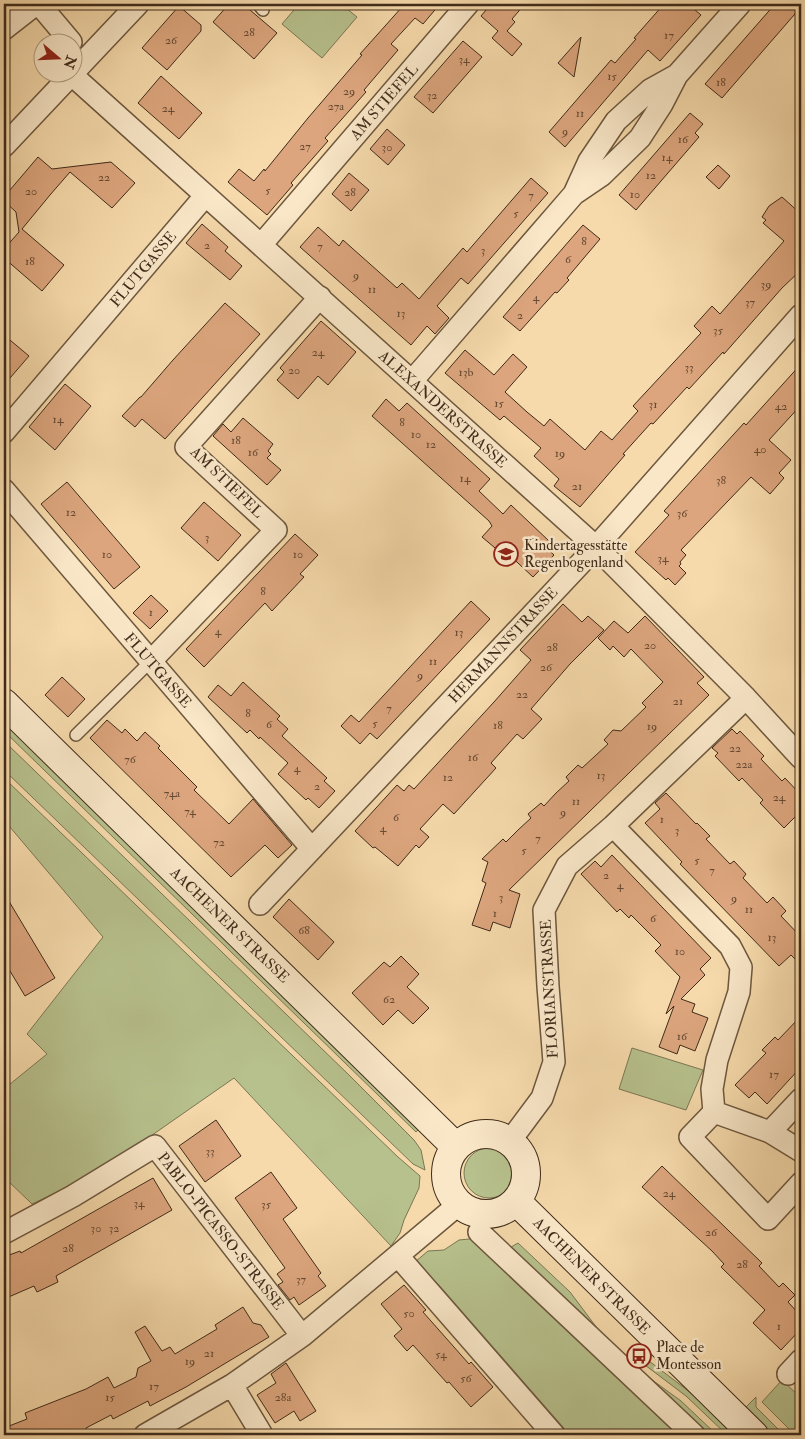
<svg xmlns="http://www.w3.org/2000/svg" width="805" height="1439" viewBox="0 0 805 1439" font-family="'IM FELL Double Pica',serif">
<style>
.green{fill:#b7c18d;stroke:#7b7654}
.building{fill:#dca57d;stroke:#3f2b1a}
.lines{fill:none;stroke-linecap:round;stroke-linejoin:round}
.lane-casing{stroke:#6d573e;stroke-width:14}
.street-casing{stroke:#6d573e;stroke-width:24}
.secondary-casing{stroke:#3f2b1a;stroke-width:30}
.lane{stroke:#f9e7c8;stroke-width:11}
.street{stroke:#f9e7c8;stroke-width:21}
.secondary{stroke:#f9e7c8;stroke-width:28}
.labels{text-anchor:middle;stroke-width:5;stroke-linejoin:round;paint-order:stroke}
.number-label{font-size:12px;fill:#664a33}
.street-label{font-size:15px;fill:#3f2b1a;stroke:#f9e7c8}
.poi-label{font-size:15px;fill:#3f2b1a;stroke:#f9e7c8;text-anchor:start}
</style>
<rect width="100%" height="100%" fill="#f6daab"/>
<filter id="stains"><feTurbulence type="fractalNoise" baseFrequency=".004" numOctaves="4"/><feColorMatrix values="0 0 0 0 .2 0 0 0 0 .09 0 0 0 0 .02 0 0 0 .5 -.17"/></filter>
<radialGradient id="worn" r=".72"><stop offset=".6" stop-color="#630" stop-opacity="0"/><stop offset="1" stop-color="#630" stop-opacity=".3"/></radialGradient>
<path class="green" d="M299,4H341L357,17L322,58L282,24Z
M4,720L420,1128L416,1132L4,731Z
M4,741L349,1075L414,1140L421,1150L425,1170L413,1164L4,770Z
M4,778L398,1157L420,1176L419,1188L404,1220L400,1233L391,1246L234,1078L135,1147L85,1179L32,1204L4,1177V1089L47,1054L27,1034L103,937L4,820Z
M632,1048L703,1070L686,1110L619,1089Z
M464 1173a25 25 0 1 1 50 0a25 25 0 1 1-50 0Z
M480,1238L677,1423L667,1435H570L438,1284L415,1262L428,1251L444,1250L459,1240Z
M518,1243L570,1292L600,1332L644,1374L681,1401L717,1435H700L506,1250Z
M645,1358L703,1402L737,1435H727L686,1396L641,1362Z
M782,1380L801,1398V1435H795L762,1402Z
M756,1397V1407L784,1435H773L745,1408Z"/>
<path class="building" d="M229,4H243L277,33L254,59L213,22Z
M398,4H440L423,24L415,18L391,44L398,50L364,90L366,92L325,138L328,141L291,183L293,185L267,215L228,182L239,169L254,181L264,169L265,171L308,118L362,55L360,54L402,7Z
M491,4H525L512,19L515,22L507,31L522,44L512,56L492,38L498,31L481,16Z
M664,4H688L701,15L660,61L648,50L565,147L549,132L611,60L615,63L636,39L634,38Z
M775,4H801V7L722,98L705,84Z
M179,6L201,25V31L167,70L142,48Z
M581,37L574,77L558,63Z
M463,41L482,57L433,113L414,97Z
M161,76L202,113L179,139L138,103Z
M690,113L703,124L695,133L699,137L636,210L619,195Z
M387,129L405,145L388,165L370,149Z
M38,157L52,169L111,162L135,183L112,208L70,172L50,195L22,229L64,265L42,291L4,258V249L19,232L16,212L4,201V197Z
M718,165L730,176L719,189L706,177Z
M349,173L369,190L351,211L332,194Z
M531,178L548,193L468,284L461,278L437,306L449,318L435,334L427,326L411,345L300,247L318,227L339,246L343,240L397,288L402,283L419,299L463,248L467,252Z
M782,197L801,214V270L782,288L724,354L723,352L689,389L687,387L653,424L651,423L623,454L625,455L580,507L554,486L559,479L534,456L541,448L504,416L500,420L445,373L465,350L494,375L513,354L527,367L505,392L527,412L544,426L550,419L585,450L601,431L612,440L638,411L633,406L701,333L694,326L712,306L720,314L784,241L763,223L766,220L762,217L769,206Z
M202,224L228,247L225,251L242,266L230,280L186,243Z
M583,225L600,239L567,278L569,280L557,293L555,292L520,331L503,317Z
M225,303L260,334L165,439L142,419L135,427L122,416L140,397H141L173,360Z
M321,321L356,352L328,385L318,376L298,399L277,380L284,372L280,368Z
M4,335L29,356L4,385Z
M801,364V405L769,440L791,460L779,473L784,478L770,494L751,477L681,550L686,555L680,562L681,564L679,566L686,573L675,585L668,578L666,580L635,552L669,515L664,511L744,423L746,425Z
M65,384L91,406L55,450L29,427Z
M386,399L399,411L407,403L490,479L479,491L503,514L511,505L549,541L544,546L554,555L533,577L504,550L501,553L482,537L492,526L489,521L372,416Z
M243,418L273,444L268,451L271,454L267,458L281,470L267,485L213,436L223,424L231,432Z
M67,482L140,567L114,589L41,504Z
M204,502L241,535L218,561L181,528Z
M295,534L318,555L300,574L304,577L272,611L265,603L204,667L186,649Z
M151,595L168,611L150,629L133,613Z
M471,601L490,619L377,739L370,733L360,744L341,726L351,715L359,722Z
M563,604L582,622L588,616L604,630L570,664L531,709L542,719L523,739L517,734L491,763L496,768L454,814L443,804L420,829L429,837L419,848L416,845L398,866L375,847L373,848L355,831L397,785L404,791L409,785L414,789L494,702L531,660L520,650Z
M645,616L704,677L697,683L709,695L509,890L520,894L510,928L493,922L490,931L472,925L486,883L482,881L488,862L482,859L503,839L506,842L518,830L531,818L528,814L541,803L544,806L556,793L569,781L566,777L578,765L582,768L608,744L604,740L613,730L621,731L646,707L642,703L663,682L631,649L624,657L613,646L610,650L598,638L614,621L628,633Z
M62,677L85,699L68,717L45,695Z
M243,682L280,716L277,719L288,729L282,736L327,778L324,781L335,791L319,808L308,798L306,800L278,774L288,763L260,737L259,739L250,730L247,733L208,697L218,685L231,696Z
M107,720L122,733L125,729L137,741L145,732L160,746L158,748L197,787L194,790L229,824L253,799L292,845L278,858L265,845L231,877L90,738Z
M732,729L737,734L740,731L764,756L761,759L782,781L785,778L801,795V811L784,828L760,803L763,800L742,778L739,781L715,756L718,753L712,748Z
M666,793L696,824L697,823L710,836L706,839L730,864L734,861L746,874L743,878L767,903L773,897L786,911L781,916L801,937V965L791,955L779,966L680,864L682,862L645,823L660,809L655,803Z
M612,855L711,958L700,969L705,975L681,999L695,1004L692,1012L708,1018L695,1051L680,1045L677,1054L659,1047L674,1006L666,1014L680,977L655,951L661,945L631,915L629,918L620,909L617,912L581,874L595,861L601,867Z
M4,893L55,978L25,996L4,961Z
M289,899L334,942L318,960L273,917Z
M401,956L419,974L407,987L429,1008L413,1024L398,1010L383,1025L352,993L384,962L390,967Z
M801,1016V1067L767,1104L755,1092L749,1098L735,1085L766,1053L762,1050L775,1037L778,1040Z
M216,1120L241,1156L205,1182L179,1146Z
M662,1166L762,1263L759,1266L779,1287L783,1283L795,1295L788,1302L801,1316V1329L781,1350L753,1323L765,1310L721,1267L724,1264L712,1251L642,1187Z
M271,1172L297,1208L283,1219L321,1273L318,1276L326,1286L299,1305L294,1297L290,1300L278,1285L283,1282L277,1274L285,1268L235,1198Z
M153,1178L172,1210L56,1276L58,1282L37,1292L34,1286L4,1299V1257L20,1251L21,1253Z
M404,1285L426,1310L423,1312L469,1364L471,1362L493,1387L471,1407L449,1382L447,1383L413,1345L407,1351L394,1336L402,1329L381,1304Z
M243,1307L253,1323L261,1325L269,1337L186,1387L150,1406L148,1401L113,1419L111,1415L86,1428V1430L74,1435H4V1428L27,1419L25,1413L86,1389L108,1377L114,1388L136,1377L138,1368L151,1361L135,1332L145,1326L162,1351L170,1347L175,1354L217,1329L215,1325Z
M286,1363L316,1411L300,1421L294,1411L275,1423L257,1395L276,1383L271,1374Z"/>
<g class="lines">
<g class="lane-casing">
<path id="lane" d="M258,4L263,10
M76,735L150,662"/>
</g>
<g class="street-casing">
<path id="street" d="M39,4L71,42
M4,29L36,4
M72,75L596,547L746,698L801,758
M4,146L138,4
M574,194L589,161L616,121L650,90L677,75
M261,245L468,4
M412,381L574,194L602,175L640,138L662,104L677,75L740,4
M4,432L205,196
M4,490L312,849
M150,662L276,530L186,447L320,297
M613,826L730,946L741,967L739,992L717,1060L712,1089L714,1112
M260,904L596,547L801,315
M770,1132L801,1099
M510,1141L542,1098L554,1062L548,986L544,910L567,866L613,826L746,698
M801,1151L770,1132L714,1112L690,1137L768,1219L801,1183
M479,1232L694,1435
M4,1233L73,1196L155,1146L302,1336
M398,1256L554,1435
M788,1374L801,1360
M232,1385L262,1435
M145,1435L232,1385L302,1336L459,1204"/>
</g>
<g class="secondary-casing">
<path id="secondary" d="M4,703L456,1147
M446 1174a40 40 0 1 1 80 0a40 40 0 1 1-80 0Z
M516,1201L754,1435"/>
</g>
<use href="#lane" class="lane"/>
<use href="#street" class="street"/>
<use href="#secondary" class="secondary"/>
</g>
<defs>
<g id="school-ring" transform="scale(1.25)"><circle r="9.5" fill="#f9e7c8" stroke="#8f2418" stroke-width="1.5"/><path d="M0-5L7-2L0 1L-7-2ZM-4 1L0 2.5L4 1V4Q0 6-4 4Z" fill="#8f2418"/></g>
<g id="bus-ring" transform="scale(1.25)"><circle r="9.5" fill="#f9e7c8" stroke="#8f2418" stroke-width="1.5"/><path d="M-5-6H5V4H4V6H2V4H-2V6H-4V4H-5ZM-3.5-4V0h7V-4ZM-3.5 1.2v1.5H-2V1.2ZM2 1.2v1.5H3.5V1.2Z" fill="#8f2418"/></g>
</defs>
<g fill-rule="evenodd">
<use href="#school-ring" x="506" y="554"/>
<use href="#bus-ring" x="639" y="1356"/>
</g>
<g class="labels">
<g class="number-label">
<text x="249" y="36">28</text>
<text x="669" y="39">17</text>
<text x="171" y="44">26</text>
<text x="464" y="63">34</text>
<text x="612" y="80">15</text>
<text x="721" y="86">18</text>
<text x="349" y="95">29</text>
<text x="432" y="99">32</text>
<text x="336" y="110">27a</text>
<text x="168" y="112">24</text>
<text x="580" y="117">11</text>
<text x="565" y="135">9</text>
<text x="683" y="143">16</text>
<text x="305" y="150">27</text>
<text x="387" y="151">30</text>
<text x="667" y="161">14</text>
<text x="651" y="179">12</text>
<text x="104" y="181">22</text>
<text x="268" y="194">5</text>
<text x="31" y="195">20</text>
<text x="350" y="196">28</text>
<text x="635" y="198">10</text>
<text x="531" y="199">7</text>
<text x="516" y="217">5</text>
<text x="584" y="245">8</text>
<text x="207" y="249">2</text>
<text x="320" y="250">7</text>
<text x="483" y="254">3</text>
<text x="568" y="263">6</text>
<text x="30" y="265">18</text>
<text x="356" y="279">9</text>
<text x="766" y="288">39</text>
<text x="372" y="293">11</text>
<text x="536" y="301">4</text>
<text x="750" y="306">37</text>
<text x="401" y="317">13</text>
<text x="520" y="319">2</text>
<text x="718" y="334">35</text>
<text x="318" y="356">24</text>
<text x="689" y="371">33</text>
<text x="294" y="374">20</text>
<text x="466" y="376">13b</text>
<text x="499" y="407">15</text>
<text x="653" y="408">31</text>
<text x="781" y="410">42</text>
<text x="58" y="423">14</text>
<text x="402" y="426">8</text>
<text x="416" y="438">10</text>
<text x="236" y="444">18</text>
<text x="431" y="448">12</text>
<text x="760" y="453">40</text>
<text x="253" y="456">16</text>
<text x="560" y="457">19</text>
<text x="465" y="482">14</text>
<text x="721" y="484">38</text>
<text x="577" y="490">21</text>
<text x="71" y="516">12</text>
<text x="682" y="517">36</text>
<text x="207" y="541">3</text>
<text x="107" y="558">10</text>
<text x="298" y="558">10</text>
<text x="663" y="562">34</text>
<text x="263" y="595">8</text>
<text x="151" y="616">1</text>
<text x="218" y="635">4</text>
<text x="459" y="636">13</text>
<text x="650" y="649">20</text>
<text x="552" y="651">28</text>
<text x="433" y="665">11</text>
<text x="546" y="671">26</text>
<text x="420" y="679">9</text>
<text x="522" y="698">22</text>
<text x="678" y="705">21</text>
<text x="389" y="712">7</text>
<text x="248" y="717">8</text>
<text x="375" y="727">5</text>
<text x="269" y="728">6</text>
<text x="498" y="729">18</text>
<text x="652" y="730">19</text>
<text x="735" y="752">22</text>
<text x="473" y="761">16</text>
<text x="130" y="763">76</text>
<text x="744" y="768">22a</text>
<text x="297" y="772">4</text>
<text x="601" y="779">13</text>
<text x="448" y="781">12</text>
<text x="317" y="790">2</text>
<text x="172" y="797">74a</text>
<text x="779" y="801">24</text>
<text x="576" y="805">11</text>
<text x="190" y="815">74</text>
<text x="563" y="816">9</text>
<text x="396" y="821">6</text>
<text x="662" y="823">1</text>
<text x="383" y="832">4</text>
<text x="677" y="834">3</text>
<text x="538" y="842">7</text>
<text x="219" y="846">72</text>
<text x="524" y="854">5</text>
<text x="697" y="864">5</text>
<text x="712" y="874">7</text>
<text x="606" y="879">2</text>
<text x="620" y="889">4</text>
<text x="501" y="901">3</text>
<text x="734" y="902">9</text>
<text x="749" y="913">11</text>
<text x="495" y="917">1</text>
<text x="653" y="922">6</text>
<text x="304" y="934">68</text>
<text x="772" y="941">13</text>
<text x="680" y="955">10</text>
<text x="389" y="1003">62</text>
<text x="682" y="1040">16</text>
<text x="774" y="1078">17</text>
<text x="210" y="1155">33</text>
<text x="669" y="1197">24</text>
<text x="139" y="1207">34</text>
<text x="266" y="1208">35</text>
<text x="96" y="1232">30</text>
<text x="114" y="1232">32</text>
<text x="711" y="1236">26</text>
<text x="68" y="1252">28</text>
<text x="742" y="1268">28</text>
<text x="301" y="1283">37</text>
<text x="409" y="1317">50</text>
<text x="779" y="1330">1</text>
<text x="209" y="1357">21</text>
<text x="441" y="1358">54</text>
<text x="190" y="1365">19</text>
<text x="466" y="1382">56</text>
<text x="154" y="1390">17</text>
<text x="110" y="1401">15</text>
<text x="283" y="1401">28a</text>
</g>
<g class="street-label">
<text transform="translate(384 102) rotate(-49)" y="5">AM STIEFEL</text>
<text transform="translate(143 269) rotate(-50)" y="5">FLUTGASSE</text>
<text transform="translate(443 409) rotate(42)" y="5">ALEXANDERSTRASSE</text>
<text transform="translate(227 482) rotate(44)" y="5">AM STIEFEL</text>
<text transform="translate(503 645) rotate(-47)" y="5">HERMANNSTRASSE</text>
<text transform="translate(158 670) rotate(49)" y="5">FLUTGASSE</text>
<text transform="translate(230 925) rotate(44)" y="5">AACHENER STRASSE</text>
<text transform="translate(549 989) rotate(-93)" y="5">FLORIANSTRASSE</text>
<text transform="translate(221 1231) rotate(52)" y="5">PABLO-PICASSO-STRASSE</text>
<text transform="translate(592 1276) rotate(45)" y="5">AACHENER STRASSE</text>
</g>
<g class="poi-label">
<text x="524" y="550">Kindertagesstätte<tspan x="524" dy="17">Regenbogenland</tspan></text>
<text x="656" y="1352">Place de<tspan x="656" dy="17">Montesson</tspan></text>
</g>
</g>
<rect width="805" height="1439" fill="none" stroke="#f6daab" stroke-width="20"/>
<rect x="5" y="5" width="795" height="1429" fill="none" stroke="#3f2b1a" stroke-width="2.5"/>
<rect x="10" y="10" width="785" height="1419" fill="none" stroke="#3f2b1a"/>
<g transform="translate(58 58) rotate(109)"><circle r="24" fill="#f9e7c8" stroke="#af9c82"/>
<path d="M0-4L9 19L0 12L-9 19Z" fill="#8f2418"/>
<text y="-8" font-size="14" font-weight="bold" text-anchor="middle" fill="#3f2b1a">N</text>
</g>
<rect width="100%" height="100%" filter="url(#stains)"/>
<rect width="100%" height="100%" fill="url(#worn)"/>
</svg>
